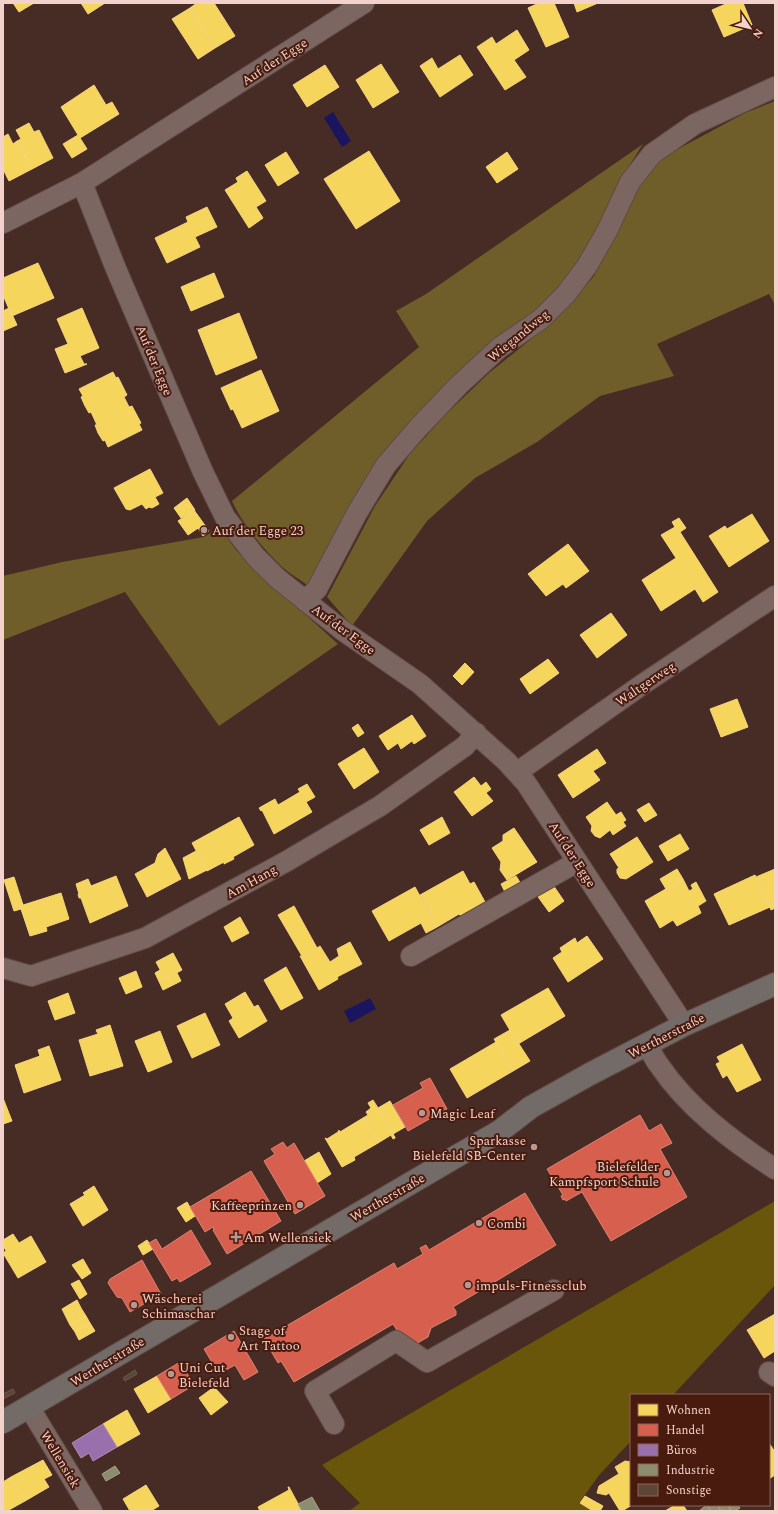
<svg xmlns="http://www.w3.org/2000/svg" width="778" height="1514" viewBox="0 0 778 1514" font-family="Spectral,serif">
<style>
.green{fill:#6a560a}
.forest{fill:#6f5d2a}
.water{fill:#1b145e}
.homes{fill:#f6d55c;stroke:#f5d47d}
.shops{fill:#d6604d;stroke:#de8272}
.offices{fill:#9970ab;stroke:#b48db4}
.industry{fill:#8c8c6e;stroke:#aba18a}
.building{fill:#5e4637;stroke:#6d574d}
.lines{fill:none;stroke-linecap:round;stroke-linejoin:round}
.minor-casing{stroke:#624b46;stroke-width:22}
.major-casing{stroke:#624b46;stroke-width:24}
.minor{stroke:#7b6661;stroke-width:20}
.major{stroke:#726b68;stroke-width:22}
.poi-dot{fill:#b69891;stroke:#491a0e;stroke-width:1.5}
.labels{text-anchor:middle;stroke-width:4;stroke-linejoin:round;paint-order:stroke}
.street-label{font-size:13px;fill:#f2d2ca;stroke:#491a0e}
.poi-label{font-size:13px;fill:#f2d2ca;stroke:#491a0e;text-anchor:start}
</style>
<rect width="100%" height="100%" fill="#472c26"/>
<path class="green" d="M775,1201V1285L673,1395H631V1441L600,1474L579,1503L593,1511H349L360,1503L322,1465Z"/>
<path class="forest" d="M775,101V305L769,294L657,344L674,376L600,396L537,442L475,478L427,521L352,626L327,597L375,506L409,455L444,416L489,373L557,318L594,276L617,231L638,184L665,156L745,113Z
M643,144L622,177L603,225L578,264L545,305L358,495L307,585C301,580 293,576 287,571C268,555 242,524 232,501L419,347L396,311L426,294Z
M220,527L236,550L250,564L338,644L219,726L125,592L3,640V576L62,562L204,537Z"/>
<path class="water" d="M333,112L351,141L342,147L324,118Z
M370,998L376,1009L350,1023L344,1011Z"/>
<path class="homes" d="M13,3H34L19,12Z
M81,3H105L88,14Z
M197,3H214L235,36L215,48L190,8Z
M539,3H554L569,37L546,47L528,8Z
M574,3H598L577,12Z
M728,3H743L752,25L724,37L712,10Z
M190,8L215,48L198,59L172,19Z
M517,30L529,50L514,60L526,77L505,90L477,47L492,37L496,44Z
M460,55L473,75L440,97L420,66L432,58L438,69Z
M381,64L399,92L373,108L356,80Z
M325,65L339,87L307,107L293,85Z
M94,85L106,105L112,102L119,114L80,138L87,149L72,158L63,144L78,135L61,107Z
M29,123L34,132L39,130L53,158L32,169L17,141L21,139L16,130Z
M8,134L13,144L17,141L32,169L9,181L3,169V137Z
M369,151L400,201L356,229L324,179Z
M286,152L299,173L278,186L265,165Z
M507,152L518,169L497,183L486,167Z
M247,171L266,201L256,207L263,218L249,228L225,190L238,182L236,178Z
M207,207L217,227L195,237L200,247L167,263L155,238L188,222L186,217Z
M38,263L54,298L12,316L3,295V278Z
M214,273L224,297L191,311L181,287Z
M9,308L17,325L3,331V311Z
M82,308L99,348L80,356L84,364H87L65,373L55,349L68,344L57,319Z
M239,313L257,358L216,375L198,330Z
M261,370L279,411L242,428L233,409L231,410L221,388Z
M113,372L116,378L118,377L127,395L124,397L129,407L132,406L141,423L139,424L142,430L108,447L105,440L103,441L98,433L95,425H97L91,412L89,413L85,406L81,397L83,396L79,389Z
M150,469L163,493L155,497L159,504L152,508L149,507L146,509L142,504L130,510L126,509L114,488Z
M187,498L195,510L181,518L174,508Z
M194,510L204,524L188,535L178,521Z
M752,514L769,541L729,567L709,536L725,526L727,529Z
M679,518L686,528L680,532L718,592L703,602L695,589L661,611L642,580L676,558L661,535L675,527L672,522Z
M204,524L209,531L203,536L198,528Z
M568,544L589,571L566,588L563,584L546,596L528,574Z
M611,613L627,635L597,658L580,635Z
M548,659L559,673L530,694L520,679Z
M465,663L474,672L462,685L453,676Z
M737,699L748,727L721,737L710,709Z
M412,715L426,736L414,744L412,741L401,749L398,743L388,750L379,736Z
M358,724L364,733L358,737L352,728Z
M364,748L379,772L354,789L338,764Z
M597,749L606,763L593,771L600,780L573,798L558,775Z
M474,777L481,786L486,782L491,789L486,793L493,801L472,816L454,792Z
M307,784L315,797L306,802L312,812L274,834L262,810L261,811L259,808L275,799L278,805L300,792L298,789Z
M607,802L616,815L621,812L626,820L623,822L626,826L613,835L610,830L600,838L595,836L591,831L592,826L586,817Z
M649,803L657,815L645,822L637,810Z
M239,817L254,845L233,857L234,859L224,864V862L207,871L192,843Z
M442,817L450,833L429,845L420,830Z
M514,828L537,862L507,880L500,870L501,862L492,848L503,841V835Z
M680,834L689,849L668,861L659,846Z
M637,837L653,862L626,879L620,878L617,873V869L619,868L610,854Z
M165,848L181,879L147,897L135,874L155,863L158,854Z
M196,851L207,870L189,879L183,858Z
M677,869L683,879L666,889L660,879Z
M775,869V908L771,910L756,877Z
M463,871L470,884L474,882L485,902L461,916L459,914L437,927L420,895Z
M755,875L770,907L729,925L714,894Z
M116,876L128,906L90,923L81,898H79L78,894H79L76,884L88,879L91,886Z
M516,876L521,884L505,892L501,884Z
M14,877L23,905L20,906L21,909L14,911L4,880Z
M683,879L689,891L693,889L691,885L696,882L706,901L698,906L701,913L677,926L673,920L660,928L645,901Z
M553,885L564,901L549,912L536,894Z
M415,887L437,927L426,933L421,923L389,941L372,911Z
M61,893L69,919L46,927L47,931L30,936L20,906Z
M294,906L317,948L320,946L330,962L339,956L337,949L350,942L362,964L337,977L338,979L319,990L300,956H302L278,915Z
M240,917L249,933L232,942L224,927Z
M587,936L603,959L568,982L553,958L562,952L560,948L575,938L577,943Z
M173,953L182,970L165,979L156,962Z
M286,967L303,998L281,1010L264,980Z
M160,970L165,979L177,973L181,981L163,990L155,973Z
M136,971L142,987L126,994L119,978Z
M548,988L565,1016L518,1044L501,1015Z
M245,992L254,1007L258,1005L267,1021L239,1038L229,1021L233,1018L225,1004Z
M68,993L75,1013L55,1020L48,1001Z
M205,1013L220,1045L192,1058L177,1026Z
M110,1025L123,1066L90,1076L79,1040L98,1034L96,1030Z
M510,1030L530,1061L513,1071L494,1039Z
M160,1031L172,1062L148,1072L135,1041Z
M496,1042L513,1071L467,1098L450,1069Z
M742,1044L761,1080L737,1092L727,1075L723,1078L716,1064L720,1062L717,1057Z
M49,1046L61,1080L24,1093L15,1065L40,1056L38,1050Z
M3,1098L12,1121L3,1124Z
M373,1100L378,1108L395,1138L393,1139L391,1135L378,1143L363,1118L368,1115L366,1112L371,1108L368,1103Z
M390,1101L405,1127L393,1134L395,1138L378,1108Z
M363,1118L378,1143L354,1157L355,1160L342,1167L325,1138L327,1139L338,1132L339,1130L340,1132Z
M319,1152L331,1174L317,1183L304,1161Z
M94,1186L108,1210L83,1226L70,1204L85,1195L83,1193Z
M187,1202L195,1216L186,1222L177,1208Z
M13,1234L19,1243L31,1236L46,1262L18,1278L3,1253L6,1251L3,1245V1240Z
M147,1240L153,1249L143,1255L138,1246Z
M83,1259L91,1273L82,1279L72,1265Z
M79,1280L87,1294L80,1299L71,1284Z
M77,1300L81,1308L66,1317L62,1309Z
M81,1308L86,1316L70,1325L66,1317Z
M775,1314V1351L764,1358L747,1330Z
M86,1316L90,1323L75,1332L70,1325Z
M90,1323L95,1331L79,1340L75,1332Z
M157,1376L171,1399L148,1413L134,1389Z
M214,1387L228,1402L211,1415L199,1398Z
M127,1410L140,1434L117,1447L103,1424Z
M769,1443L775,1452V1475L769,1479Z
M43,1460L52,1475L44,1479L49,1487L25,1501L11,1477Z
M625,1461L631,1462V1475L622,1472L619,1474L615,1467Z
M622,1472L631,1475V1505H632L622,1511H620L609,1493L606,1495L597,1493L599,1486Z
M11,1477L25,1501L7,1511H3V1482Z
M146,1485L159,1506L151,1511H130L123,1499Z
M288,1487H289L302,1511H260L258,1507L289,1490Z
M585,1496L603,1506L600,1511H593L580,1503Z
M675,1505H683L687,1511H665Z"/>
<path class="shops" d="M430,1078L447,1109L408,1131L393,1105L423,1088L420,1083Z
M640,1115L649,1131L661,1124L672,1143L660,1149L687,1197L611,1241L582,1192L566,1201L565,1199L563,1200L561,1196L563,1195L547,1169Z
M283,1142L287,1148L294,1143L325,1196L295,1214L264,1161L275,1154L271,1149Z
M251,1171L281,1221L227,1254L213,1230H214L213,1227L205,1232L190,1207Z
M525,1193L556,1245L453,1307L456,1311V1315L431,1328L428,1337L414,1345L405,1343L393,1324L294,1382L281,1361L278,1363L264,1339L394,1263L397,1269L423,1254L420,1248L426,1245L429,1250Z
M191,1230L211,1264L180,1282L177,1278L172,1281L149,1243L156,1239L162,1249Z
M142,1260L161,1294L130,1312L122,1298L117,1297L108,1283L110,1279Z
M234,1331L258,1372L244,1380L235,1365L219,1374L204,1349Z
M180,1362L194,1385L171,1399L157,1376Z"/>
<path class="offices" d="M103,1424L117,1447L93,1461L89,1453L81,1458L72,1443Z"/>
<path class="industry" d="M115,1466L120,1473L106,1481L102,1474Z
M312,1497L320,1511H302L298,1504Z
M707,1505H717L721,1511H711Z
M707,1505L711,1511H701L700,1510Z
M717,1505H728L731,1511H721Z
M728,1505H738L740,1508L735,1511H731Z"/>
<path class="building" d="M135,1370L137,1374L125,1381L123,1378Z
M13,1389L15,1393L3,1399V1394Z"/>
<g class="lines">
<g class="minor-casing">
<path id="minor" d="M82,183L116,269L203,472L225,517L255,556L277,578L342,630L420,684L506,761L526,783L684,1025
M3,223L82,183L364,3
M305,601L317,589L357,513L386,465L418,428L459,385L499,348L541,319L566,294L587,266L607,231L630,182L652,154L695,124L775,87
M519,774L526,766L643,684L775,596
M411,956L577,862
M3,968L31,976L145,938L287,861L380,806L465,746L476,733
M647,1044C651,1051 654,1059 659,1065C688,1108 732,1141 775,1169
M769,1372L775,1376
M29,1407L92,1511
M334,1424L315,1391L396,1341L427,1362L554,1290"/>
</g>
<g class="major-casing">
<path id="major" d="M3,1422L457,1156L500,1131L531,1107L590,1074L684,1025L775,984"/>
</g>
<use href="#minor" class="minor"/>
<use href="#major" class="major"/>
</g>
<g class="poi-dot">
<circle cx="204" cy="530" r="4"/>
<circle cx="422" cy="1113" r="4"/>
<circle cx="534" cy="1147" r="4"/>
<circle cx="667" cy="1173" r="4"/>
<circle cx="300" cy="1205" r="4"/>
<circle cx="479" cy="1223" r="4"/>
<path d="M234 1231h4v4h4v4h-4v4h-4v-4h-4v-4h4z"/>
<circle cx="468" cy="1285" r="4"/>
<circle cx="134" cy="1305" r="4"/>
<circle cx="231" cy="1337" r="4"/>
<circle cx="171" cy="1374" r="4"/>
</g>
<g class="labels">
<g class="street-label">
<text transform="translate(274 61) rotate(-33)" y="5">Auf der Egge</text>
<text transform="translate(518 335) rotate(-39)" y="5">Wiegandweg</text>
<text transform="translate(155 360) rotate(67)" y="5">Auf der Egge</text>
<text transform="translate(344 629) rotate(36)" y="5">Auf der Egge</text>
<text transform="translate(645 683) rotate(-34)" y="5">Waltgerweg</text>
<text transform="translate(573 854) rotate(57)" y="5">Auf der Egge</text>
<text transform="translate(251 881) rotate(-29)" y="5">Am Hang</text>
<text transform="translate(666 1035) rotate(-27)" y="5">Wertherstraße</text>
<text transform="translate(387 1197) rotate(-30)" y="5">Wertherstraße</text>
<text transform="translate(107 1361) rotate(-31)" y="5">Wertherstraße</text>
<text transform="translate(61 1459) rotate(59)" y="5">Wellensiek</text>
</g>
<g class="poi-label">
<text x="212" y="535">Auf der Egge 23</text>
<text x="430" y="1118">Magic Leaf</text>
<text x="526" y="1145" text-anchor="end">Sparkasse<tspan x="526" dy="15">Bielefeld SB-Center</tspan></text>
<text x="659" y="1171" text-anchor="end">Bielefelder<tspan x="659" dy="15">Kampfsport Schule</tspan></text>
<text x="292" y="1210" text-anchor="end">Kaffeeprinzen</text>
<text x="487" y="1228">Combi</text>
<text x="244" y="1242">Am Wellensiek</text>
<text x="476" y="1290">impuls-Fitnessclub</text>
<text x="142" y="1303">Wäscherei<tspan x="142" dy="15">Schimaschar</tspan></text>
<text x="239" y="1335">Stage of<tspan x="239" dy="15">Art Tattoo</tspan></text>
<text x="179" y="1372">Uni Cut<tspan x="179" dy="15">Bielefeld</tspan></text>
</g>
</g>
<rect width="778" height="1514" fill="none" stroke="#f2d2ca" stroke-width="8"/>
<rect x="630" y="1394" width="140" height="112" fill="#491a0e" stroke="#8d6459"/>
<rect x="638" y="1404" width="20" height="12" fill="#f6d55c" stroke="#8d6459"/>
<text x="666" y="1414" font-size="12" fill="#f2d2ca">Wohnen</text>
<rect x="638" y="1424" width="20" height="12" fill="#d6604d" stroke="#8d6459"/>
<text x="666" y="1434" font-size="12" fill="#f2d2ca">Handel</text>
<rect x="638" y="1444" width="20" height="12" fill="#9970ab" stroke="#8d6459"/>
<text x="666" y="1454" font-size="12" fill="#f2d2ca">Büros</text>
<rect x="638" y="1464" width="20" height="12" fill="#8c8c6e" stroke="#8d6459"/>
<text x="666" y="1474" font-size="12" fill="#f2d2ca">Industrie</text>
<rect x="638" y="1484" width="20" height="12" fill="#5e4637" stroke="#8d6459"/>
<text x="666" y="1494" font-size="12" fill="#f2d2ca">Sonstige</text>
<g transform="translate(750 28) rotate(125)" stroke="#491a0e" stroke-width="3" paint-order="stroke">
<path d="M0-3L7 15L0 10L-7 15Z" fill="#f2d2ca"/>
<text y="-6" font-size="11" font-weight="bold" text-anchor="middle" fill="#f2d2ca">N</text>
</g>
</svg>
